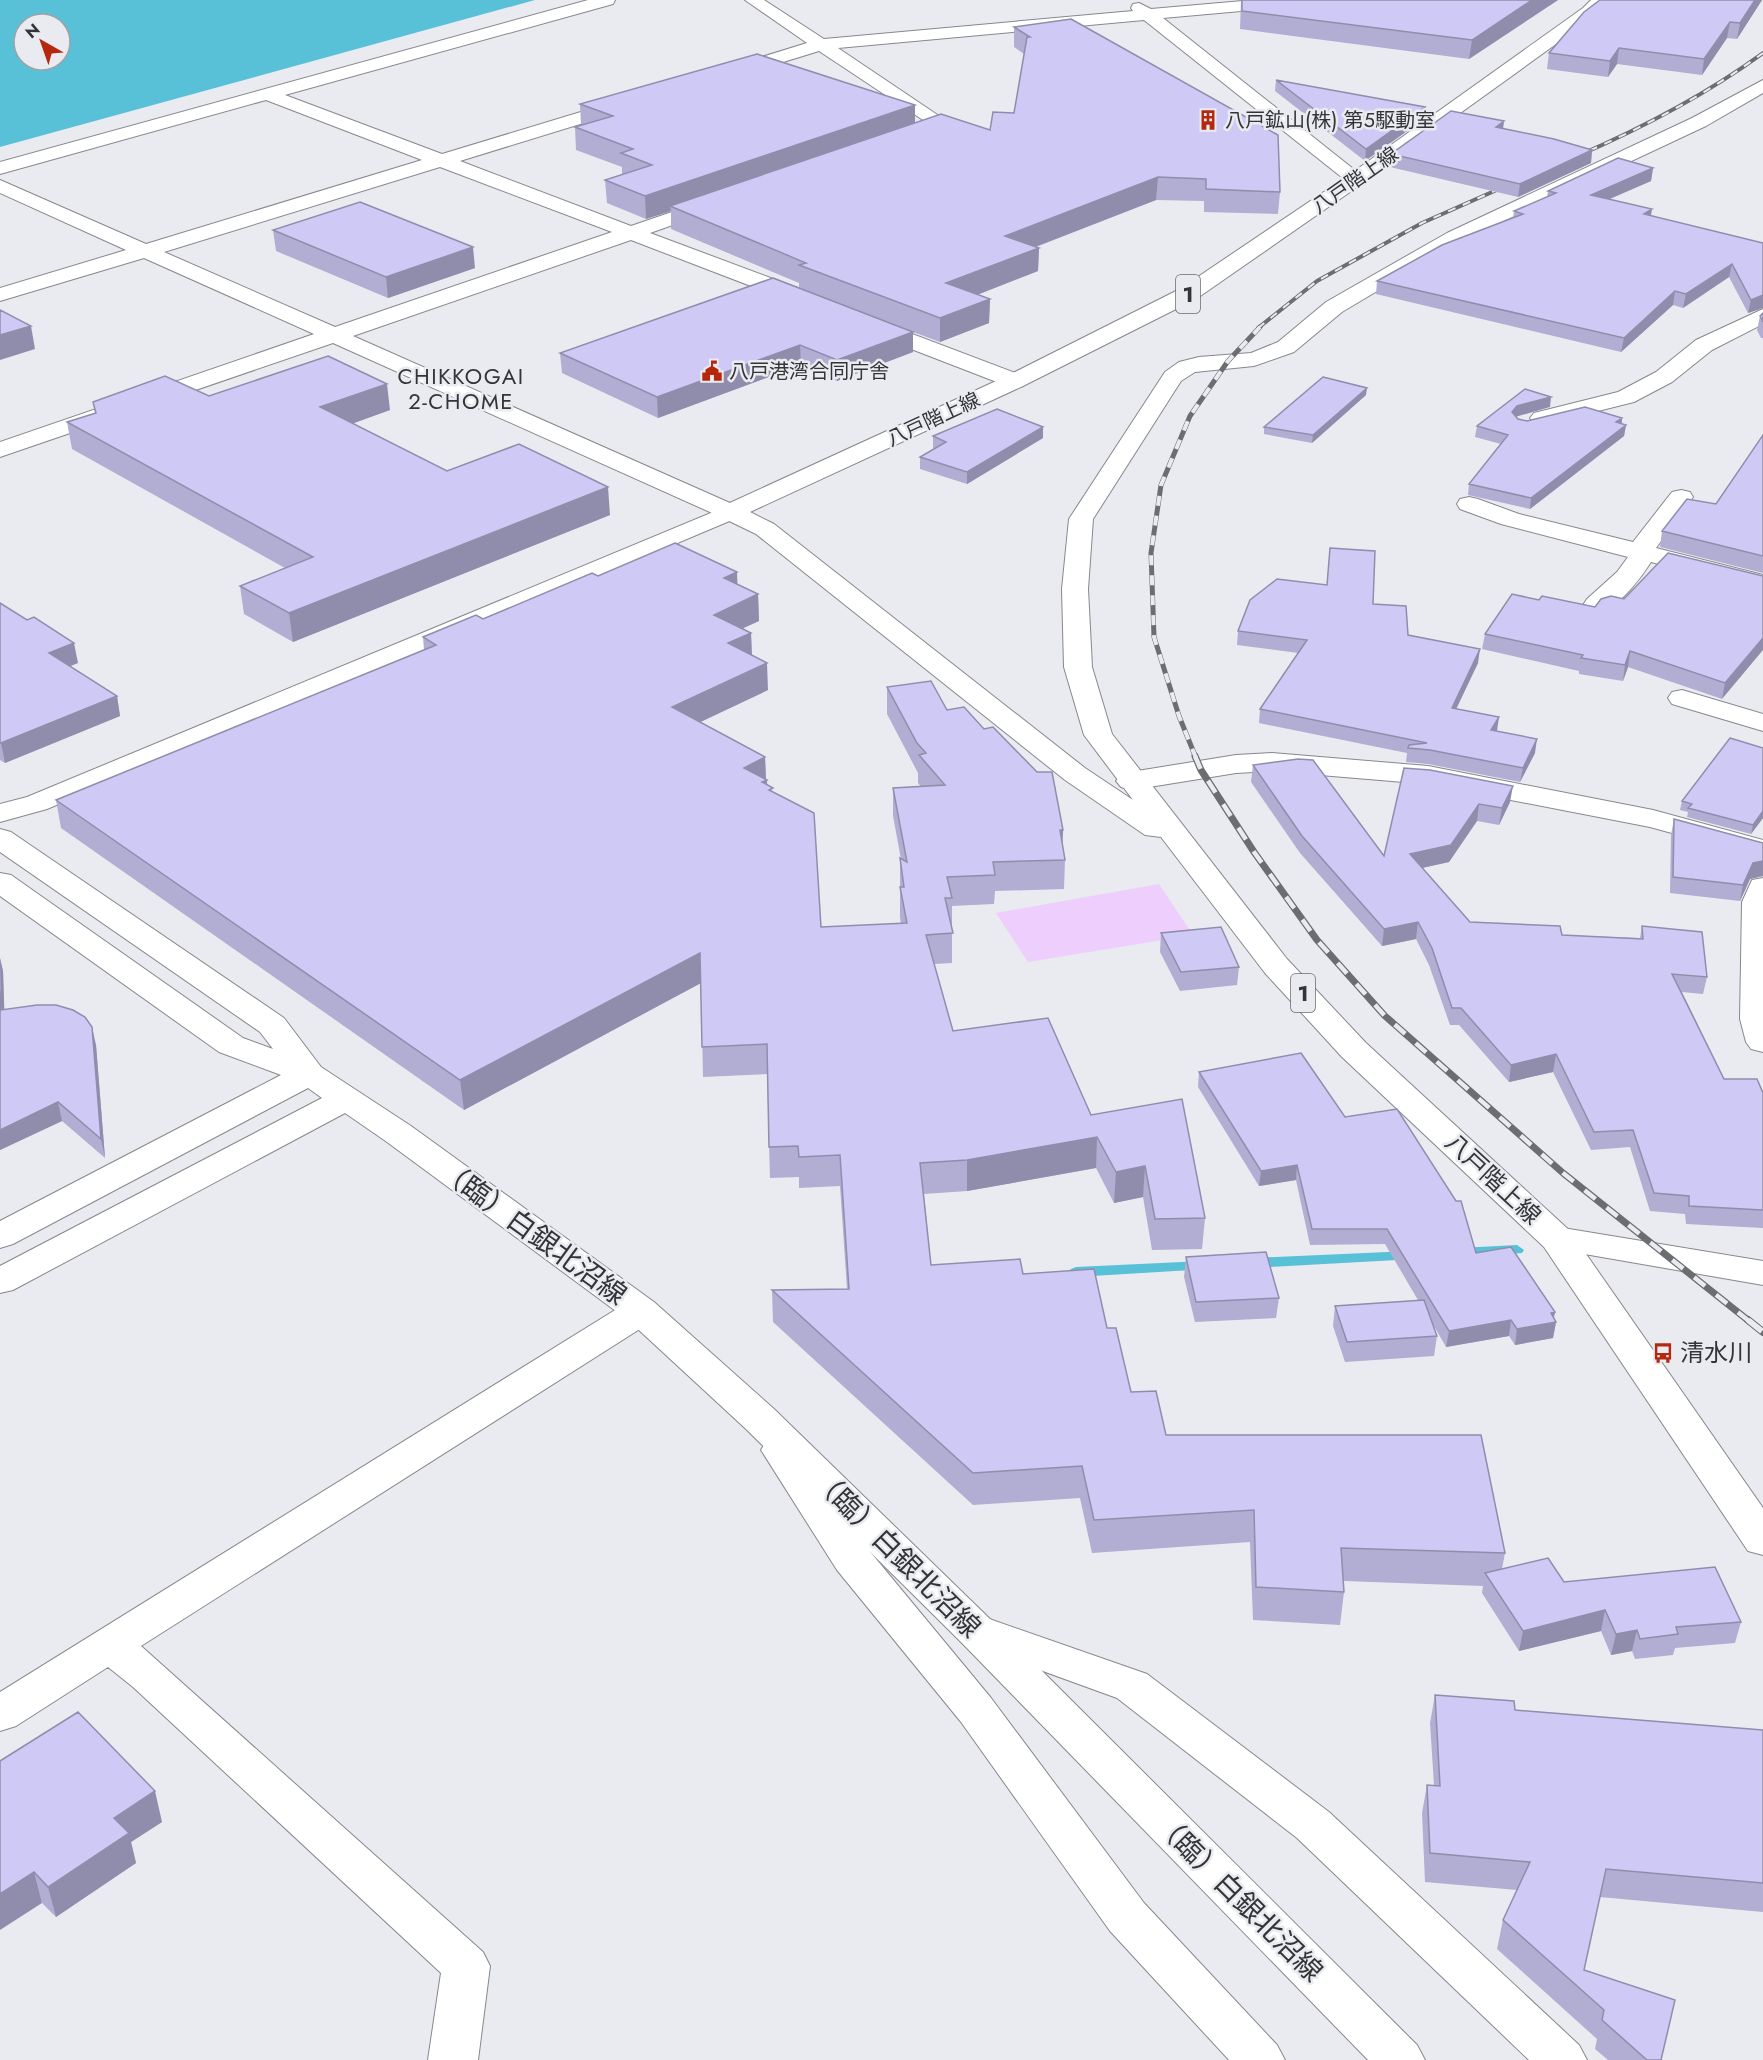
<svg xmlns="http://www.w3.org/2000/svg" width="1763" height="2060" viewBox="0 0 1763 2060" font-family="Jost,'Noto Sans JP',sans-serif">
<style>
.green{fill:#eecefc}
.water{fill:#58c1d7;fill-rule:evenodd}
.lines{fill:none;stroke-linecap:round;stroke-linejoin:round}
.stream{fill:#58c1d7;fill-rule:evenodd}
.street-casing{stroke:#86888d;stroke-width:2}
.secondary-casing{stroke:#86888d;stroke-width:2}
.primary-casing{stroke:#86888d;stroke-width:2}
.street{fill:#fff;fill-rule:evenodd}
.secondary{fill:#fff;fill-rule:evenodd}
.primary{fill:#fff;fill-rule:evenodd}
.rail-far3-casing{stroke:#6c6d71;stroke-width:4}
.rail-far2-casing{stroke:#6c6d71;stroke-width:5}
.rail-far1-casing{stroke:#6c6d71;stroke-width:7}
.rail-casing{stroke:#6c6d71;stroke-width:8}
.rail-far3{stroke:#e9ebf1;stroke-width:2;stroke-dasharray:8;stroke-linecap:butt}
.rail-far2{stroke:#e9ebf1;stroke-width:4;stroke-dasharray:10;stroke-linecap:butt}
.rail-far1{stroke:#e9ebf1;stroke-width:4.5;stroke-dasharray:14;stroke-linecap:butt}
.rail{stroke:#e9ebf1;stroke-width:6;stroke-dasharray:18;stroke-linecap:butt}
.wall{fill:#b1add3}
.shaded-wall{fill:#908dac}
.building{fill:#cec9f5;stroke:#908dac;stroke-width:1.5}
.labels{text-anchor:middle;stroke-width:5;stroke-linejoin:round;paint-order:stroke}
.far-poi-label{font-size:20px;fill:#333436;stroke:#e9ebf1;text-anchor:start}
.far-street-label{font-size:20px;fill:#333436;stroke:#e9ebf1}
.shield{fill:#e9ebf1;stroke:#6a6b6e;stroke-width:1.5}
.shield-label{font-size:22px;font-weight:bold;fill:#333436}
.far-neighbourhood-label{font-size:22px;letter-spacing:1.5px;fill:#333436;stroke:#e9ebf1}
.street-label{font-size:24px;fill:#333436;stroke:#e9ebf1}
.poi-label{font-size:24px;fill:#333436;stroke:#e9ebf1;text-anchor:start}
.near-street-label{font-size:28px;fill:#333436;stroke:#e9ebf1}
</style>
<rect width="100%" height="100%" fill="#e9ebf1"/>
<path class="green" d="M1159,884L1193,935L1028,962L996,913Z"/>
<path class="water" d="M0,0H535L0,147ZM24,24H60V60H24Z"/>
<g class="lines">
<path class="stream" d="M1517,1245L1524,1250L1522,1253L1459,1258L1454,1256L1452,1253L1454,1250L1459,1248Z
M1410,1251L1415,1253L1417,1256L1415,1259L1250,1268L1245,1266L1242,1263L1245,1260L1250,1258Z
M1203,1261L1208,1263L1211,1266L1208,1269L1076,1277L1071,1275L1068,1272L1071,1269L1076,1267Z"/>
<g class="street-casing">
<path id="street" d="M588,0H615L613,4L285,95L442,154L617,101H629L632,105L629,109L460,161L631,226L707,200H721L724,204L721,208L650,233L811,293L814,298L811,303L803,304L795,303L631,240L353,336L739,507L742,512L739,517L730,519L721,517L333,343L0,457V442L314,334L144,258L0,301V288L126,250L0,193V180L146,244L422,160L266,100L0,174V162ZM440,167L612,232L335,327L164,252Z
M745,0H764L824,39L1133,11L1131,8L1133,4L1139,3L1151,9L1254,0H1317L1309,5L1163,18L1366,179L1363,183H1349L1144,20L838,48L945,120L941,133L905,145L898,143L896,139L898,135L925,126L926,122L819,51L738,76H726L723,72L726,68L807,43Z
M1763,309V324L1712,350L1672,382L1634,402L1542,425L1534,423L1530,418L1534,413L1618,392L1656,372L1696,340Z
M870,318L1023,376L1026,381L1023,386L1015,388L1007,386L862,330L859,325L862,320Z
M1681,490L1690,492L1693,497L1656,548L1763,575V591L1651,562C1641,578 1622,602 1605,611C1599,614 1593,612 1587,611L1583,605L1587,599L1617,572L1628,557L1501,524L1460,509L1457,504L1460,499L1469,497L1478,499L1519,514L1633,542L1672,492Z
M1682,690L1763,714V731L1672,704L1668,698L1672,692Z
M1272,753L1428,766L1653,810L1763,840V858L1650,827L1428,784L1272,771L1236,773L1131,790L1121,787L1116,781L1121,775L1131,772L1236,755Z
M1763,878V1052L1751,1049L1746,1042L1740,1019L1742,902L1752,880Z
M1557,1227L1763,1261V1285L1544,1247L1539,1239L1544,1231Z
M641,1299L654,1302L660,1311L654,1320L141,1646L483,1952L490,1966L478,2060H428L441,1973L133,1687L108,1667L16,1726L0,1731V1692L628,1302Z
M781,1436L795,1440L867,1548L991,1698L1144,1903L1277,2045L1285,2060H1229L1110,1931L961,1722L837,1570L761,1450L767,1440Z
M975,1614L1147,1674L1329,1812L1579,2045L1587,2060H1529L1297,1838L1117,1698L960,1641L954,1630L960,1619Z"/>
</g>
<g class="secondary-casing">
<path id="secondary" d="M730,505L739,507L742,512L739,517L47,809L0,822V804L27,797Z
M0,829L11,832L284,1018L321,1067L411,1126L654,1302L774,1409L990,1619L1417,2045L1425,2060H1368L960,1641L746,1429L628,1320L387,1142L345,1113L13,1290L0,1293V1266L322,1098L308,1088L13,1244L0,1248V1221L281,1075L219,1052L0,896V873L11,875L243,1038L273,1049L260,1032L0,852Z"/>
</g>
<g class="primary-casing">
<path id="primary" d="M1591,0H1608L1595,16L1363,183L1196,299L1023,386L750,512L774,524L1085,768L1133,800L1084,735L1064,667L1062,589L1069,519L1165,372L1179,362L1199,357L1251,353L1278,342L1326,302L1447,233L1692,118L1763,80V93L1706,126L1461,241L1342,312L1294,352L1254,366L1195,372L1181,381L1093,519L1088,589L1092,667L1112,734L1287,959L1366,1043L1570,1231L1763,1508V1555L1748,1551L1544,1247L1342,1057L1265,973L1161,837L1145,835L1065,780L756,534L721,517L718,512L721,507L1007,376L1180,289L1349,175L1583,8Z"/>
</g>
<use href="#street" class="street"/>
<use href="#secondary" class="secondary"/>
<use href="#primary" class="primary"/>
<g class="rail-far3-casing">
<path id="rail-far3" d="M1575,157C1642,128 1704,96 1763,53
M1258,328L1317,281L1422,223L1508,185"/>
</g>
<g class="rail-far2-casing">
<path id="rail-far2" d="M1196,758L1179,716L1154,637L1151,553L1161,485L1190,416L1228,361L1260,327"/>
</g>
<g class="rail-far1-casing">
<path id="rail-far1" d="M1195,756L1201,770L1254,852L1317,940L1385,1016L1563,1173L1749,1321"/>
</g>
<g class="rail-casing">
<path id="rail" d="M1748,1320L1763,1332"/>
</g>
<use href="#rail-far3" class="rail-far3"/>
<use href="#rail-far2" class="rail-far2"/>
<use href="#rail-far1" class="rail-far1"/>
<use href="#rail" class="rail"/>
</g>
<path class="wall" d="M1241,0H1558L1469,59L1240,29Z
M1762,0L1737,39L1727,38L1702,75L1617,64L1608,77L1547,69L1549,53Z
M1014,27L1280,192L1278,214L1204,212V201L1156,200L1036,247L1039,248L1038,271L977,295L990,299L989,323L940,342L913,332V352L837,381L801,365L658,418L562,373L560,353L799,288V283L671,229V211L646,219L607,203L605,180L622,175V167L576,150L575,127L581,125L580,104L915,105V123L990,130L1014,113L1024,54L1014,47Z
M1276,80L1424,119L1365,161L1275,91Z
M1504,121L1503,129L1592,150L1591,163L1518,197L1390,167L1391,154Z
M1653,168L1651,181L1609,199L1651,216L1763,243V308L1748,313L1729,277L1683,308L1673,305L1621,352L1376,294L1377,281L1513,218L1514,211L1547,197L1548,191Z
M273,230L475,268L388,298L276,251Z
M1763,313V338H1761L1757,330L1760,316Z
M1366,395L1312,443L1264,434V427Z
M93,402L390,410L353,423L447,471L610,515L293,642L244,614L240,586L285,568L72,449L67,422L95,413Z
M1550,407L1516,416L1518,419L1527,421L1622,418V424L1626,425L1624,436L1530,509L1468,495L1469,484L1501,444L1475,437L1477,426Z
M1763,435V573L1660,547L1662,531L1716,504Z
M933,436L1043,438L967,484L920,469V457L934,449L933,448Z
M1330,548L1373,604L1408,635L1478,663L1456,709L1535,753L1520,782L1428,764L1406,762L1407,753L1259,723L1260,709L1298,653L1237,645L1238,631L1327,585Z
M737,572V584L758,594L759,621L743,628L751,633L752,655L768,690L700,722L765,757L766,779L767,785L773,792L821,927L901,924L900,917V858L901,859L893,816V788L921,787L918,783V773L887,714V687L947,710L1063,830L1062,843L1065,860L1064,889L995,891L994,904L952,906V963L934,964L953,1031L1091,1115L1205,1218L1202,1249L1152,1250L1143,1197L1114,1203L1096,1168L967,1191L924,1194L931,1265L1023,1274L1107,1328L1131,1392L1166,1435L1505,1553L1502,1569L1741,1622L1735,1643L1675,1648L1673,1655L1635,1659L1632,1651L1611,1655L1601,1631L1519,1651L1482,1593L1483,1586L1344,1581V1592L1340,1625L1253,1620L1250,1542L1092,1553L1080,1498L973,1505L773,1322L772,1290L847,1289L840,1186L799,1188V1177L770,1178L767,1074L703,1077L701,983L464,1110L61,828L56,800L424,650L423,637L483,619L598,576Z
M1763,576L1722,699L1628,667L1623,681L1579,674V671L1482,649L1485,634L1539,600L1595,607L1624,599Z
M0,603L78,663L69,666L117,696L120,716L5,763L0,760Z
M1253,765L1384,856L1404,768L1510,802L1499,825L1477,821L1449,862L1422,868L1470,922L1562,935L1640,938L1642,926L1707,977L1703,994L1682,992L1724,1079L1763,1093V1228L1686,1224L1685,1214L1650,1211L1630,1147L1591,1150L1553,1072L1509,1082L1459,1025H1450L1429,965L1416,939L1382,946L1300,853L1251,782Z
M1682,801L1763,818L1751,834L1687,817L1688,812L1680,810Z
M1674,819L1763,843V876L1750,879L1740,901L1670,893L1671,835Z
M1161,933L1239,967L1237,985L1180,991L1160,952Z
M0,958L3,971L4,1009L96,1045L105,1158L62,1121L0,1150Z
M1199,1072L1345,1117L1476,1253L1555,1312L1554,1317L1556,1322L1553,1338L1515,1345L1509,1336L1446,1347L1434,1326L1437,1336L1434,1356L1345,1362L1333,1326L1335,1306L1418,1300L1385,1244L1310,1245L1296,1180L1259,1186L1198,1087Z
M1186,1257L1279,1298L1276,1318L1195,1322L1184,1277Z
M1435,1695L1515,1710L1763,1730V1912L1600,1897L1584,1970L1661,2060H1608L1595,2049L1597,2039L1497,1949L1503,1920L1517,1890L1425,1882L1422,1813L1427,1785H1434L1430,1723Z
M0,1761L162,1822L131,1842L136,1863L56,1917L42,1903Z"/>
<path class="shaded-wall" d="M1532,0H1558L1469,59L1472,40Z
M1755,0H1762L1737,39L1740,23Z
M1730,22L1727,38L1702,75L1704,59Z
M1619,48L1617,64L1608,77L1610,61Z
M915,105V127L670,206L671,211L646,219L645,196Z
M1425,107L1424,119L1365,161L1366,149Z
M1504,121L1502,134L1496,127Z
M1592,150L1591,163L1518,197L1520,184Z
M1653,168L1651,181L1589,208L1591,195Z
M1158,177L1156,200L1004,259L1005,236Z
M1652,209L1650,222L1644,214Z
M473,247L475,268L388,298L386,277Z
M1039,248L1038,271L946,307V283Z
M1732,264L1729,277L1683,308L1686,294Z
M1675,291L1673,305L1621,352L1624,338Z
M1763,295V308L1748,313L1751,300Z
M990,299L989,323L940,342V318Z
M31,326L35,349L0,360V335Z
M913,332V352L837,381V360Z
M800,345L801,365L658,418L657,397Z
M387,384L390,410L324,434L320,407Z
M1367,388L1366,395L1312,443L1313,435Z
M1551,397L1550,407L1515,417L1512,412L1517,406Z
M1622,418L1621,429L1626,425L1624,436L1530,509L1531,498L1616,422Z
M1043,427V438L967,484V472Z
M608,487L610,515L293,642L289,613Z
M737,572L738,598L724,578Z
M758,594L759,621L715,641L714,615Z
M751,633L752,659L728,643Z
M1763,638V650L1722,699L1725,683Z
M74,643L78,663L53,673L49,653Z
M1480,649L1478,663L1450,722L1452,708Z
M1630,651L1628,667L1623,681L1625,665Z
M767,663L768,690L673,735L672,707Z
M117,696L120,716L5,763L1,743Z
M1499,717L1497,731L1489,744L1491,730Z
M1537,739L1535,753L1520,782L1523,768Z
M765,757L766,781L767,780L768,808L744,768Z
M1513,786L1510,802L1499,825L1502,808Z
M1479,804L1477,821L1449,862L1408,871L1410,854Z
M1763,811V818L1751,834L1753,825Z
M1060,830H1063L1062,858Z
M1763,861V876L1750,879L1740,901L1743,885L1753,863Z
M1418,922L1416,939L1382,946L1384,929Z
M700,953L701,983L464,1110L460,1080Z
M0,958L3,971L5,1028L1,1010Z
M92,1027L96,1045L105,1158L101,1139Z
M1556,1054L1553,1072L1509,1082L1511,1065Z
M58,1102L62,1121L0,1150V1130Z
M1097,1137L1096,1168L967,1191V1160Z
M1297,1165L1296,1180L1259,1186L1261,1171Z
M1145,1166L1143,1197L1114,1203L1116,1172Z
M1555,1312L1553,1322H1556L1553,1338L1515,1345L1517,1329L1551,1313Z
M1511,1320L1509,1336L1446,1347L1449,1331Z
M1605,1610L1601,1631L1519,1651L1523,1631Z
M1637,1630L1632,1651L1611,1655L1616,1634Z
M155,1791L162,1822L131,1842L136,1863L56,1917L48,1887L114,1818Z
M34,1872L42,1903L0,1930V1894Z"/>
<path class="building" d="M1242,0H1532L1472,40L1242,11Z
M1600,0H1755L1740,23L1730,22L1704,59L1619,48L1610,61L1549,53L1584,12Z
M1071,19L1278,135L1280,192L1206,189V179L1158,177L1005,236L1039,248L946,283L990,299L940,318L799,265L806,263L670,206L941,114L990,130L993,112L1014,113L1027,37H1030L1014,27Z
M757,54L915,105L645,196L605,180L652,165L621,153L633,149L575,127L613,116L580,104Z
M1276,80L1425,107L1366,149Z
M1451,111L1504,121L1496,127L1554,139L1592,150L1520,184L1391,154Z
M1618,158L1653,168L1591,195L1652,209L1644,214L1763,243V295L1751,300L1732,264L1686,294L1675,291L1624,338L1377,281L1442,245L1523,214L1514,211L1556,193L1548,191Z
M360,202L473,247L386,277L273,230Z
M773,278L913,332L837,360L800,345L657,397L560,353Z
M0,310L31,326L0,335Z
M1763,313V322L1760,316Z
M328,356L387,384L320,407L447,471L519,444L608,487L289,613L240,586L313,557L67,422L96,413L93,402L165,376L209,396Z
M1323,377L1367,388L1313,435L1264,427Z
M1525,389L1551,397L1517,406L1512,412L1518,419L1527,421L1585,407L1622,418L1616,422L1626,425L1531,498L1469,484L1508,435L1477,426Z
M997,409L1043,427L967,472L920,457L946,442L933,436Z
M1763,435V556L1662,531L1687,499L1716,504Z
M675,543L737,572L724,578L758,594L714,615L751,633L728,643L767,663L672,707L765,757L744,768L767,780L762,782L773,788L769,790L814,813L821,927L907,923L900,887H904L900,858L907,862L893,788L945,785L919,755L926,753L917,743L887,687L931,681L947,710L964,707L984,729L993,727L1037,772H1052L1063,830H1060L1065,860L993,862L995,875L947,877L952,898H945L953,933L926,935L953,1031L1048,1018L1091,1115L1182,1099L1205,1218L1155,1219L1145,1166L1116,1172L1097,1137L967,1160L920,1163L931,1265L1020,1259L1023,1274L1094,1269L1107,1328H1116L1131,1392L1156,1391L1166,1435H1481L1505,1553L1341,1548L1344,1592L1256,1587L1254,1510L1094,1520L1082,1466L973,1473L772,1290L849,1289L840,1155L799,1157L798,1146L769,1147L767,1044L702,1047L700,953L460,1080L56,800L436,645L423,637L476,615L483,619L592,573L598,576Z
M1330,548L1375,551L1373,604L1406,606L1408,635L1480,649L1452,708L1499,717L1491,730L1537,739L1523,768L1430,750L1408,748L1409,745L1427,743L1260,709L1307,640L1238,631L1250,600L1277,579L1327,585Z
M1668,553L1763,576V638L1725,683L1630,651L1625,665L1581,658L1583,655L1485,634L1512,594L1539,600L1542,596L1595,607L1601,599L1611,596L1624,599Z
M0,603L27,620L34,617L74,643L49,653L117,696L1,743H0Z
M1730,738L1763,748V811L1753,825L1688,808L1692,804L1682,801Z
M1298,759L1313,760L1384,856L1404,768L1430,770L1513,786L1502,808L1479,804L1451,845L1410,854L1470,922L1560,926L1562,935L1643,939L1642,926L1702,932L1707,977L1672,974L1724,1079H1757L1763,1093V1210L1689,1206V1196L1654,1193L1633,1130L1594,1132L1556,1054L1511,1065L1461,1008H1452L1432,948L1418,922L1384,929L1302,836L1253,765Z
M1674,819L1763,843V861L1753,863L1743,885L1673,877Z
M1221,927L1239,967L1181,972L1161,933Z
M0,990L1,1010L37,1005H56L73,1010L85,1017L92,1027L101,1139L58,1102L0,1130Z
M1301,1053L1345,1117L1397,1109L1456,1201H1461L1476,1253L1511,1247L1555,1312L1551,1313L1556,1322L1517,1329L1511,1320L1449,1331L1387,1229H1312L1297,1165L1261,1171L1199,1072Z
M1266,1252L1279,1298L1196,1302L1186,1257Z
M1424,1300L1437,1336L1347,1342L1335,1306Z
M1548,1558L1564,1582L1715,1567L1741,1622L1676,1627L1678,1634L1640,1639L1637,1630L1616,1634L1605,1610L1523,1631L1485,1573Z
M1435,1695L1514,1701L1515,1710L1763,1730V1883L1606,1869L1584,1970L1675,2000L1661,2060H1647L1602,2020L1604,2010L1503,1920L1530,1862L1430,1853L1427,1785L1440,1786Z
M78,1712L155,1791L114,1818L129,1833L48,1887L34,1872L0,1894V1761Z"/>
<defs>
<g id="building-bare" transform="scale(1.62)"><path d="M-4-6H4V6H1V3H-1V6H-4ZM-2.5-4.3h1.7v1.8h-1.7ZM.8-4.3h1.7v1.8H.8ZM-2.5-1h1.7V.8h-1.7ZM.8-1h1.7V.8H.8Z" fill="#b5280e" stroke="#e9ebf1" stroke-width="2.5" paint-order="stroke"/></g>
<g id="civic-bare" transform="scale(1.62)"><path d="M-.6-6.5H3V-4.5H.6V-3L4-1V1h2V6H-6V1h2V-1L-.6-3ZM-1.2 2.5V6h2.4V2.5Z" fill="#b5280e" stroke="#e9ebf1" stroke-width="2.5" paint-order="stroke"/></g>
<g id="bus-bare" transform="scale(1.62)"><path d="M-5-6H5V4H4V6H2V4H-2V6H-4V4H-5ZM-3.5-4V0h7V-4ZM-3.5 1.2v1.5H-2V1.2ZM2 1.2v1.5H3.5V1.2Z" fill="#b5280e" stroke="#e9ebf1" stroke-width="2.5" paint-order="stroke"/></g>
</defs>
<g fill-rule="evenodd">
<use href="#building-bare" x="1208" y="120"/>
<use href="#civic-bare" x="712" y="371"/>
<use href="#bus-bare" x="1663" y="1353"/>
</g>
<g class="labels">
<g class="far-poi-label">
<text x="1225" y="127">八戸鉱山(株) 第５駆動室</text>
<text x="729" y="378">八戸港湾合同庁舎</text>
</g>
<g class="far-street-label">
<text transform="translate(1355 180) rotate(-35)" y="7">八戸階上線</text>
<text transform="translate(933 419) rotate(-25)" y="7">八戸階上線</text>
</g>
<g class="shield">
<rect x="1176" y="275" width="24" height="38" rx="4.5"/>
<rect x="1291" y="974" width="24" height="38" rx="4.5"/>
</g>
<g class="shield-label">
<text x="1188" y="302">1</text>
<text x="1303" y="1001">1</text>
</g>
<g class="far-neighbourhood-label">
<text x="461" y="384">CHIKKOGAI<tspan x="461" dy="25">2-CHOME</tspan></text>
</g>
<g class="street-label">
<text transform="translate(1493 1179) rotate(43)" y="8">八戸階上線</text>
</g>
<g class="poi-label">
<text x="1680" y="1361">清水川</text>
</g>
<g class="near-street-label">
<text transform="translate(533 1232) rotate(36)" y="10">（臨）白銀北沼線</text>
<text transform="translate(897 1553) rotate(45)" y="10">（臨）白銀北沼線</text>
<text transform="translate(1239 1897) rotate(45)" y="10">（臨）白銀北沼線</text>
</g>
</g>
<g transform="translate(42 42) rotate(320)"><circle r="28" fill="#e9ebf1" stroke="#a0a2a6" stroke-width="1.5"/>
<path d="M0-4.5L10 22L0 15L-10 22Z" fill="#b5280e"/>
<text y="-9" font-size="16" font-weight="bold" text-anchor="middle" fill="#333436">N</text>
</g>
</svg>
